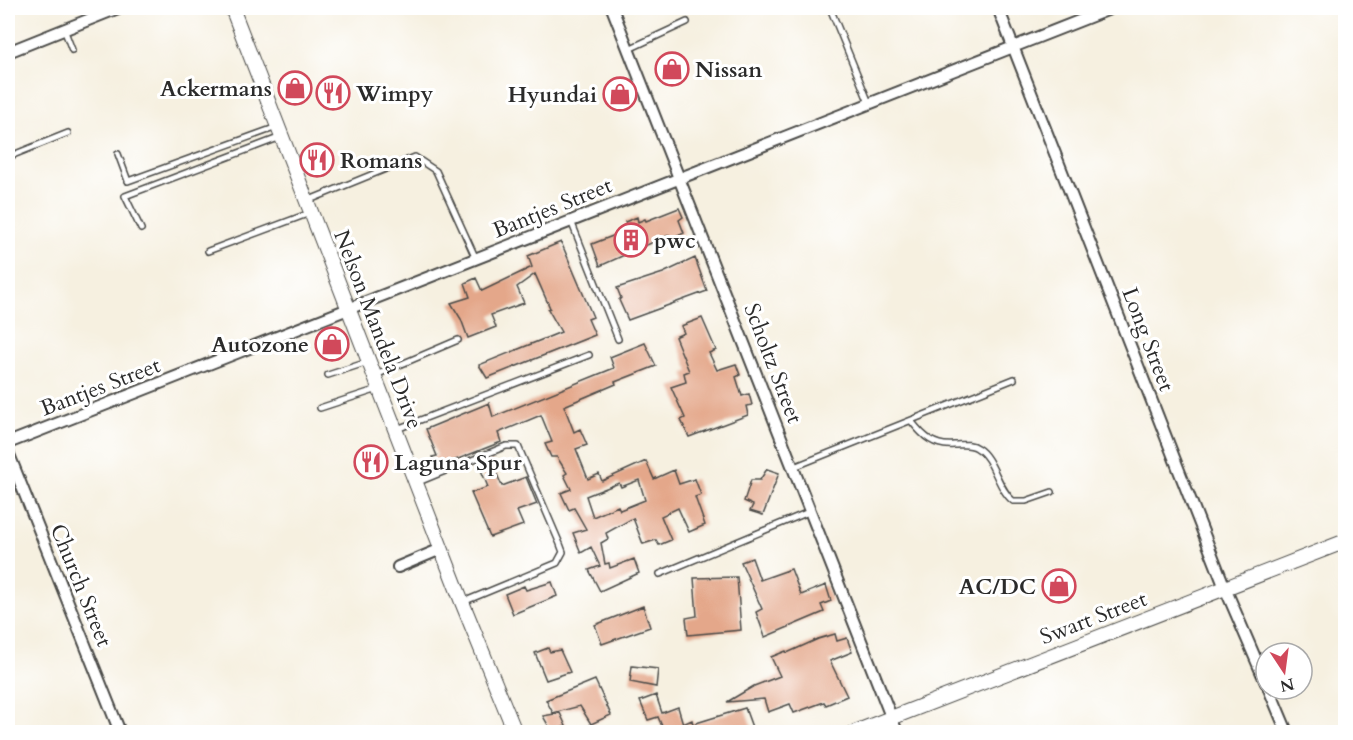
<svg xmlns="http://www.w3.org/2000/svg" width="1353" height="740" viewBox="0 0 1353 740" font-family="Cardo,serif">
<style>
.building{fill:#e4a78a;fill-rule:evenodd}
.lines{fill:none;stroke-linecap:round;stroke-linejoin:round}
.service-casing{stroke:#494946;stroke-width:8}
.minor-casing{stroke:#494946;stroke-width:14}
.secondary-casing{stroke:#494946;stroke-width:16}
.service{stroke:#fff;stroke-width:5}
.minor{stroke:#fff;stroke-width:10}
.secondary{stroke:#fff;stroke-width:14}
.labels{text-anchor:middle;stroke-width:6;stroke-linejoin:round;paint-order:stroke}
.poi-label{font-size:22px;font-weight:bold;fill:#2b2b2b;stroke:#fff;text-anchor:start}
.street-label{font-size:22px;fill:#2b2b2b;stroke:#fff}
</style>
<rect width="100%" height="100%" fill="#fff"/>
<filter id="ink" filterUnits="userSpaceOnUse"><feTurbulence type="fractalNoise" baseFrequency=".0167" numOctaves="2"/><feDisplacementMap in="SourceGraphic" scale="12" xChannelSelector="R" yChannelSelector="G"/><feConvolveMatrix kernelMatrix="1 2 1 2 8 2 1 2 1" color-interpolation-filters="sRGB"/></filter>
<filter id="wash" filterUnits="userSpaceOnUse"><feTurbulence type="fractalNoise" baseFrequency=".008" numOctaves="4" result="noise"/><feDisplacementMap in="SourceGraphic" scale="24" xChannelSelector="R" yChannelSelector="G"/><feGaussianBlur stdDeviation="1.35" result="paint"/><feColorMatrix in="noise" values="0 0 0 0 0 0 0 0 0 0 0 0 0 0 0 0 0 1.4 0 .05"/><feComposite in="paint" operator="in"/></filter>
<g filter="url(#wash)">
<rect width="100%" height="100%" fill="#f6f0e0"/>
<g id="blocks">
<path class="building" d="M679,208L683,217L679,220L684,233L670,239L669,235L600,266L592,244L628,230L625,222L637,217L638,222L645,219L646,221Z
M561,242L593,317L588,319L595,335L487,378L479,365L561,332L548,309L550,308L535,274L517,287L524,303L491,315L496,327L468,338L461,319L451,303L470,297L465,283L476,278L482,291L532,267L528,256Z
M695,258L707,291L628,320L619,300L621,298L617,288L663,273Z
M702,318L716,350L709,353L717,370L736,364L740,375L736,377L742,396L749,394L752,405L746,406L748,415L689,437L681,420L685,418L671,387L686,382L684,373L689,371L675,337L684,333L681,326Z
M645,343L656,366L615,382L616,384L564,406L574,432L580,429L587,445L576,449L588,479L599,474L602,481L646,461L654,479L674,470L679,484L695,479L701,495L695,497L705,525L689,532L678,508L661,516L671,540L659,545L656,540L643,544L633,518L606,533L608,539L601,543L605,564L609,563L610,568L634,559L639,573L600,591L589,570L600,566L591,547L581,553L573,533L586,529L574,508L569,510L561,493L571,489L564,475L567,473L557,457H551L545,444L552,442L541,415L498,433L501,442L438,467L432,457L437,456L426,429L489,403L493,417L614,368L610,357ZM639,480L645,500L620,510L618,506L593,517L586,496L619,483L621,487Z
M490,458L502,486L526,477L537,504L517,511L523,525L490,537L471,493L488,487L478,463Z
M767,469L779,473L763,515L750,511L753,505L744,501L751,480H760Z
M752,558L760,580L791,569L801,595L826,585L831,601L821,605L824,612L765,637L756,612L762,609L741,562Z
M737,577L741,630L688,635L686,618L697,616L694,578Z
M552,582L557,596L513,614L505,594L524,586L526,590Z
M643,606L650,627L602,644L595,625Z
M835,634L837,641L847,638L852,652L830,661L847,696L826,705L824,702L794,713L790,704L768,712L764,699L727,702L754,686L780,676L771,657L786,651L787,653L818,639Z
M548,648L550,652L560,650L570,672L546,680L535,653Z
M632,666L658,669L656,687L630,682Z
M595,680L611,715L591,724L580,706L553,713L546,700Z
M656,695L662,713L678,707L683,724L692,720L693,724L745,708L753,730L746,732H662L664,731L658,717L648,720L640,701Z
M560,713L566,726L552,732L543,716Z"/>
</g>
</g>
<g filter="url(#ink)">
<use href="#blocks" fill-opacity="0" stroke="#494946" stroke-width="1.5"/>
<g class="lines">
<g class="service-casing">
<path id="service" d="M830,8L869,103
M64,29L72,50
M629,49L687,22
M118,154L128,181L277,127
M8,157L68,133
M307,201L415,157L436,171L476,259
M571,221L618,339
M141,229L125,196L281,137
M208,251L310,213
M328,375L368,362
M376,375L458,340
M320,408L378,389
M912,422C923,436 934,447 954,445C962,445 970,443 977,448C994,458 997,488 1013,501H1026L1052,492
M397,429L589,355
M794,467L1014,379
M416,483L506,446H518L560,544L563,552L557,563L463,602
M660,574L811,511"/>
</g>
<g class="minor-casing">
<path id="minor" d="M612,8L897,732
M998,8L1225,588L1266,683
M8,52L118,8
M8,443L1112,8
M8,452L120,732
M398,567L441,549
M1269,689L1287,732"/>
</g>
<g class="secondary-casing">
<path id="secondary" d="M232,8L462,602L515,732
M855,732L1346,541"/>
</g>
<use href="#service" class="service"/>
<use href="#minor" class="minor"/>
<use href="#secondary" class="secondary"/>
</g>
</g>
<defs>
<g id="shop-ring" transform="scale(1.725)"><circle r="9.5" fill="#fff" stroke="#d1495b" stroke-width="1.5"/><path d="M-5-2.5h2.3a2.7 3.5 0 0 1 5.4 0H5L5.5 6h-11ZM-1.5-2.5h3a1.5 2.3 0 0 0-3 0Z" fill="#d1495b"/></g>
<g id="restaurant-ring" transform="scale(1.725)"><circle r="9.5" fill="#fff" stroke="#d1495b" stroke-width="1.5"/><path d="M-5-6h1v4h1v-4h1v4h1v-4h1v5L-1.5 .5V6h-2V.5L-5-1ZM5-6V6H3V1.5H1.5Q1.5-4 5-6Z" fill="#d1495b"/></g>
<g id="building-ring" transform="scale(1.725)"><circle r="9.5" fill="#fff" stroke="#d1495b" stroke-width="1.5"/><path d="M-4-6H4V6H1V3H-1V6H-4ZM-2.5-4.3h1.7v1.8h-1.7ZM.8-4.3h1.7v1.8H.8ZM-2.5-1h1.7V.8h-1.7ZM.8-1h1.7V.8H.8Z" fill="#d1495b"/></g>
</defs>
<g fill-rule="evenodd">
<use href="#shop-ring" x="672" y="69"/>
<use href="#shop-ring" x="295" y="88"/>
<use href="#restaurant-ring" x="333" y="93"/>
<use href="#shop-ring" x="620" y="94"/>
<use href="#restaurant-ring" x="317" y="160"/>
<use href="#building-ring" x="631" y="240"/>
<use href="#shop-ring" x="332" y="344"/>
<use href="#restaurant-ring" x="371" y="462"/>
<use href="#shop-ring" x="1059" y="586"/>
</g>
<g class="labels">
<g class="poi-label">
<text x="695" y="77">Nissan</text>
<text x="272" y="96" text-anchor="end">Ackermans</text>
<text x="356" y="101">Wimpy</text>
<text x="597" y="102" text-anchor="end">Hyundai</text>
<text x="340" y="168">Romans</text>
<text x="654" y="248">pwc</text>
<text x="309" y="352" text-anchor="end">Autozone</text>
<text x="394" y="470">Laguna Spur</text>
<text x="1036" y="594" text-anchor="end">AC/DC</text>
</g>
<g class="street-label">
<text transform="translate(552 207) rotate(-22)" y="8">Bantjes Street</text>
<text transform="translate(379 329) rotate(69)" y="8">Nelson Mandela Drive</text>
<text transform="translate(1149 339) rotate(69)" y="8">Long Street</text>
<text transform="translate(774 363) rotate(69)" y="8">Scholtz Street</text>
<text transform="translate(100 386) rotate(-21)" y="8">Bantjes Street</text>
<text transform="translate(82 585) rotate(68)" y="8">Church Street</text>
<text transform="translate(1093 617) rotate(-21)" y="8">Swart Street</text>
</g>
</g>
<rect width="1353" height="740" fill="none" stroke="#fff" stroke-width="30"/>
<g transform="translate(1284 671) rotate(167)"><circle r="28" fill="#ffffff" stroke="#aaaaaa" stroke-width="1.5"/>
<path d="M0-4.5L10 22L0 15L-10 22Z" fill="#d1495b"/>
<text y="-9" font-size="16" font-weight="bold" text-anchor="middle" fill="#2b2b2b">N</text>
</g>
</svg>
